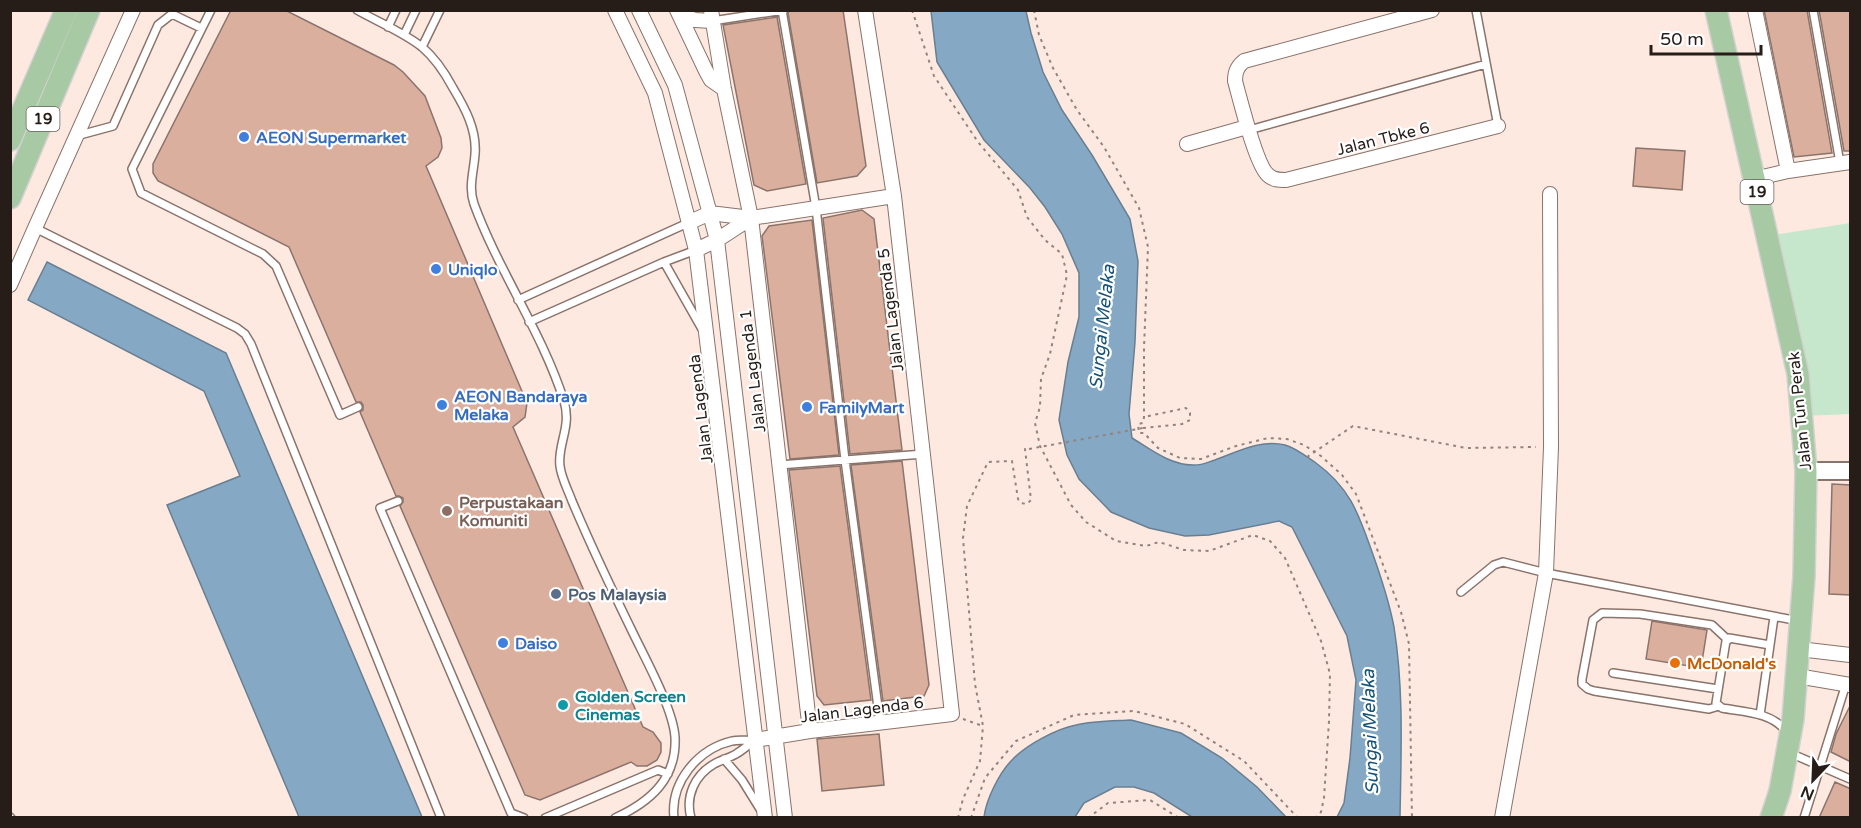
<svg xmlns="http://www.w3.org/2000/svg" width="1861" height="828" viewBox="0 0 1861 828" font-family="'Varela Round',sans-serif">
<style>
.green{fill:#c7e7cc}
.water{fill:#85a9c5;stroke:#687f91;stroke-width:1.5}
.building{fill:#daaf9e;stroke:#8b746c;stroke-width:1.5}
.lines{fill:none;stroke-linecap:round;stroke-linejoin:round}
.service-casing{stroke:#8a736b;stroke-width:10}
.minor-casing{stroke:#8a736b;stroke-width:16}
.tertiary-casing{stroke:#8a736b;stroke-width:20}
.primary-casing{stroke:#d4d2d1;stroke-width:24}
.path{stroke:#92837d;stroke-width:2;stroke-dasharray:3 4.5;stroke-linecap:butt}
.service{stroke:#fff;stroke-width:7}
.minor{stroke:#fff;stroke-width:14}
.tertiary{stroke:#fff;stroke-width:16}
.primary{stroke:#a7c9a4;stroke-width:21}
.path-bridge{stroke:#92837d;stroke-width:2;stroke-dasharray:3 4.5;stroke-linecap:butt}
.shop-dot{fill:#3f7fe0;stroke:#fff;stroke-width:2}
.education-dot{fill:#8d6e63;stroke:#fff;stroke-width:2}
.service-dot{fill:#5c6f8a;stroke:#fff;stroke-width:2}
.food-dot{fill:#e8710a;stroke:#fff;stroke-width:2}
.culture-dot{fill:#0f9aa8;stroke:#fff;stroke-width:2}
.labels{text-anchor:middle;stroke-width:4.5;stroke-linejoin:round;paint-order:stroke}
.shield{fill:#fff;stroke:#67615e;stroke-width:1.5}
.shield-label{font-size:15px;font-weight:bold;fill:#261d19}
.shop-label{font-size:16px;font-weight:bold;fill:#366cbe;stroke:#fff;text-anchor:start}
.street-label{font-size:16px;fill:#261d19;stroke:#fff}
.education-label{font-size:16px;font-weight:bold;fill:#785e54;stroke:#fff;text-anchor:start}
.service-label{font-size:16px;font-weight:bold;fill:#4e5e75;stroke:#fff;text-anchor:start}
.food-label{font-size:16px;font-weight:bold;fill:#c56008;stroke:#fff;text-anchor:start}
.culture-label{font-size:16px;font-weight:bold;fill:#0d838f;stroke:#fff;text-anchor:start}
.water-label{font-size:18px;font-style:italic;fill:#165278;stroke:#fff}
</style>
<rect width="100%" height="100%" fill="#fee9e1"/>
<path class="green" d="M1850,223V414L1803,416L1767,236Z"/>
<path class="water" d="M931,11H1026L1031,33L1043,72L1062,110L1092,155L1130,219L1138,261L1135,342L1129,414L1132,438C1150,449 1170,465 1193,465C1200,466 1208,462 1215,460C1237,452 1261,439 1285,445C1296,448 1307,457 1316,463C1349,487 1358,512 1371,549C1380,574 1389,601 1394,627C1404,690 1401,754 1400,817H1337L1344,803L1350,758L1356,680L1347,636L1292,527L1279,521L1209,535L1185,536L1149,528L1111,512L1079,479L1067,455L1059,420L1068,362L1079,317V273L1062,234L1045,207L1030,188L984,140L937,62Z
M47,262L226,353L422,817H299L167,505L240,476L204,391L28,300Z
M1131,720L1181,733L1222,758L1257,787L1286,817H1192L1154,793L1134,787H1115L1084,803L1075,817H984C986,800 999,773 1012,760C1026,745 1056,729 1076,725C1093,721 1113,721 1131,720Z"/>
<path class="building" d="M231,10H285L394,65L403,72L425,96L441,138L442,148L438,157L426,166L527,403L525,417L513,427L643,727L653,732L661,743V752L657,760L647,766H637L631,762L540,800L525,795L400,506L403,502V498L399,496H396L360,412L363,410V405L361,402H356L289,247L158,181L153,173V164Z
M789,10H843L866,166L857,176L817,183L788,13Z
M1764,10H1807L1832,153L1794,157Z
M1819,10H1851V151H1844Z
M777,17L806,184L767,191L754,185L723,25Z
M1636,148L1685,151L1682,190L1633,186Z
M862,210L874,219L902,450L850,454L823,218Z
M812,220L839,455L790,459L762,236L769,226Z
M902,461L929,685L924,696L883,701L851,465Z
M840,466L871,700L824,705L817,696L789,470Z
M1832,484L1851,485V595L1829,594Z
M1652,621L1707,630L1701,668L1646,659Z
M1851,704V762L1831,752L1836,734Z
M879,734L884,785L822,791L817,739Z
M1835,782L1851,789V818H1819Z"/>
<g class="lines">
<g class="service-casing">
<path id="service" d="M211,10L132,169L141,193L263,254L276,266L340,415L358,407
M357,10C378,22 403,32 422,47C435,58 445,73 453,88C465,108 477,130 475,154C474,171 468,187 474,204C499,272 542,332 564,401C572,427 557,445 560,466C561,477 568,490 572,501C591,546 612,590 633,633C646,660 673,709 675,737C677,779 650,802 615,818
M782,10L816,208L845,460L880,722
M1476,10L1498,126
M1813,10L1840,163
M712,21L784,10
M388,27L396,10
M404,35L416,10
M422,47L440,10
M1249,130L1486,64
M76,136L113,126L158,25L172,14L201,28
M35,228L237,328L245,334L251,344L441,818
M664,262L702,329
M518,300L690,222
M529,322L664,262L696,250
M779,465L924,454
M398,501L380,508L511,813L524,818
M1461,592L1494,565L1503,562L1546,573L1799,621
M1770,645L1729,638L1726,641L1716,703L1722,708C1744,712 1771,712 1786,731
M1613,673L1718,689
M1719,706L1709,709L1594,691L1588,689L1582,684V679L1593,620L1602,613L1640,614L1712,625L1728,640
M1760,715L1774,617
M1790,753L1850,779
M724,759L742,780L760,809
M10,817L11,818
M545,818L658,770L668,774
M674,818C670,782 698,749 732,741C739,740 748,740 755,740
M691,818C685,796 695,775 714,764C721,760 729,758 736,754C743,750 749,744 755,740
M1804,818L1846,684"/>
</g>
<g class="minor-casing">
<path id="minor" d="M615,10L655,93L696,250L765,818
M639,10L675,85L717,240L785,818
M677,10L706,71L711,80L724,89
M711,10L724,89L751,218L810,731
M1432,10L1244,61C1237,67 1235,72 1235,81C1240,99 1256,165 1268,175C1273,180 1279,180 1286,180L1498,126
M1755,10L1788,171
M680,15L695,20L712,21
M1187,144L1247,127
M1754,179L1788,171L1850,162
M690,222L710,213L751,218L894,196
M696,250L717,240L751,218
M10,285L35,228L133,10
M1799,649L1850,655
M1797,676L1850,685
M755,740L810,731L952,714L894,196L865,10
M1502,818L1546,573L1551,447L1550,194"/>
</g>
<g class="tertiary-casing">
<path id="tertiary" d="M1806,471H1850"/>
</g>
<g class="primary-casing">
<path id="primary" d="M1716,10L1798,374L1806,471L1804,576L1793,719L1780,791L1771,818
M10,140L66,10
M10,198L89,10"/>
</g>
<path class="path" d="M912,10L934,76L978,142L1018,190L1027,217L1045,240L1062,254L1067,275L1050,354L1041,379L1040,407L1035,423L1040,446L1071,505L1086,522L1116,541L1146,546L1159,542L1184,550L1209,551L1253,535L1270,541L1285,558L1321,641L1330,674L1329,721L1324,798L1321,812L1315,818
M1034,10L1039,35L1053,68L1077,110L1104,147L1139,208L1148,247L1144,348V417L1143,423L1138,424L1139,433H1144L1158,448L1180,458L1201,459L1236,446L1268,438L1287,439L1304,445L1321,456L1342,475L1356,494L1401,612L1409,644L1412,818
M1143,428L1182,424L1190,420V413L1186,408L1144,417
M1307,457L1353,426L1466,448L1536,447
M963,719L983,726
M958,818L963,799L980,761L983,726L975,684L963,538L967,506L988,462L1012,461L1018,499L1021,503L1027,504L1031,500L1025,449H1029
M971,818L985,778L1016,741L1074,715L1134,711L1185,724L1244,761L1298,818
M1088,818L1108,803L1150,800L1179,818"/>
<use href="#service" class="service"/>
<use href="#minor" class="minor"/>
<use href="#tertiary" class="tertiary"/>
<use href="#primary" class="primary"/>
<path class="path-bridge" d="M1029,449L1143,428"/>
</g>
<g class="shop-dot">
<circle cx="244" cy="137" r="6"/>
<circle cx="436" cy="269" r="6"/>
<circle cx="442" cy="405" r="6"/>
<circle cx="807" cy="407" r="6"/>
<circle cx="503" cy="643" r="6"/>
</g>
<circle class="education-dot" cx="447" cy="511" r="6"/>
<circle class="service-dot" cx="556" cy="594" r="6"/>
<circle class="food-dot" cx="1675" cy="663" r="6"/>
<circle class="culture-dot" cx="563" cy="705" r="6"/>
<g class="labels">
<g class="shield">
<rect x="26.5" y="107" width="33" height="24" rx="4.5"/>
<rect x="1740.5" y="180" width="33" height="24" rx="4.5"/>
</g>
<g class="shield-label">
<text x="43" y="124">19</text>
<text x="1757" y="197">19</text>
</g>
<g class="shop-label">
<text x="256" y="143">AEON Supermarket</text>
<text x="448" y="275">Uniqlo</text>
<text x="454" y="402">AEON Bandaraya<tspan x="454" dy="18">Melaka</tspan></text>
<text x="819" y="413">FamilyMart</text>
<text x="515" y="649">Daiso</text>
</g>
<g class="street-label">
<text transform="translate(1383 138) rotate(-14)" y="6">Jalan Tbke 6</text>
<text transform="translate(890 310) rotate(-97)" y="6">Jalan Lagenda 5</text>
<text transform="translate(752 371) rotate(-97)" y="6">Jalan Lagenda 1</text>
<text transform="translate(700 409) rotate(-97)" y="6">Jalan Lagenda</text>
<text transform="translate(1799 411) rotate(-96)" y="6">Jalan Tun Perak</text>
<text transform="translate(862 709) rotate(-7)" y="6">Jalan Lagenda 6</text>
</g>
<g class="education-label">
<text x="459" y="508">Perpustakaan<tspan x="459" dy="18">Komuniti</tspan></text>
</g>
<g class="service-label">
<text x="568" y="600">Pos Malaysia</text>
</g>
<g class="food-label">
<text x="1687" y="669">McDonald's</text>
</g>
<g class="culture-label">
<text x="575" y="702">Golden Screen<tspan x="575" dy="18">Cinemas</tspan></text>
</g>
<g class="water-label">
<text transform="translate(1102 327) rotate(-84)" y="6">Sungai Melaka</text>
<text transform="translate(1370 732) rotate(-92)" y="6">Sungai Melaka</text>
</g>
</g>
<rect width="1861" height="828" fill="none" stroke="#261d19" stroke-width="24"/>
<g transform="translate(1813 780) rotate(203)" stroke="#ffffff" stroke-width="4.5" paint-order="stroke">
<path d="M0-4.5L10 22L0 15L-10 22Z" fill="#261d19"/>
<text y="-9" font-size="16" font-weight="bold" text-anchor="middle" fill="#261d19">N</text>
</g>
<path d="M1651 45v9h110v-9" fill="none" stroke="#261d19" stroke-width="3"/>
<text x="1660" y="45" font-size="18" fill="#261d19" stroke="#ffffff" stroke-width="4.5" paint-order="stroke">50 m</text>
</svg>
